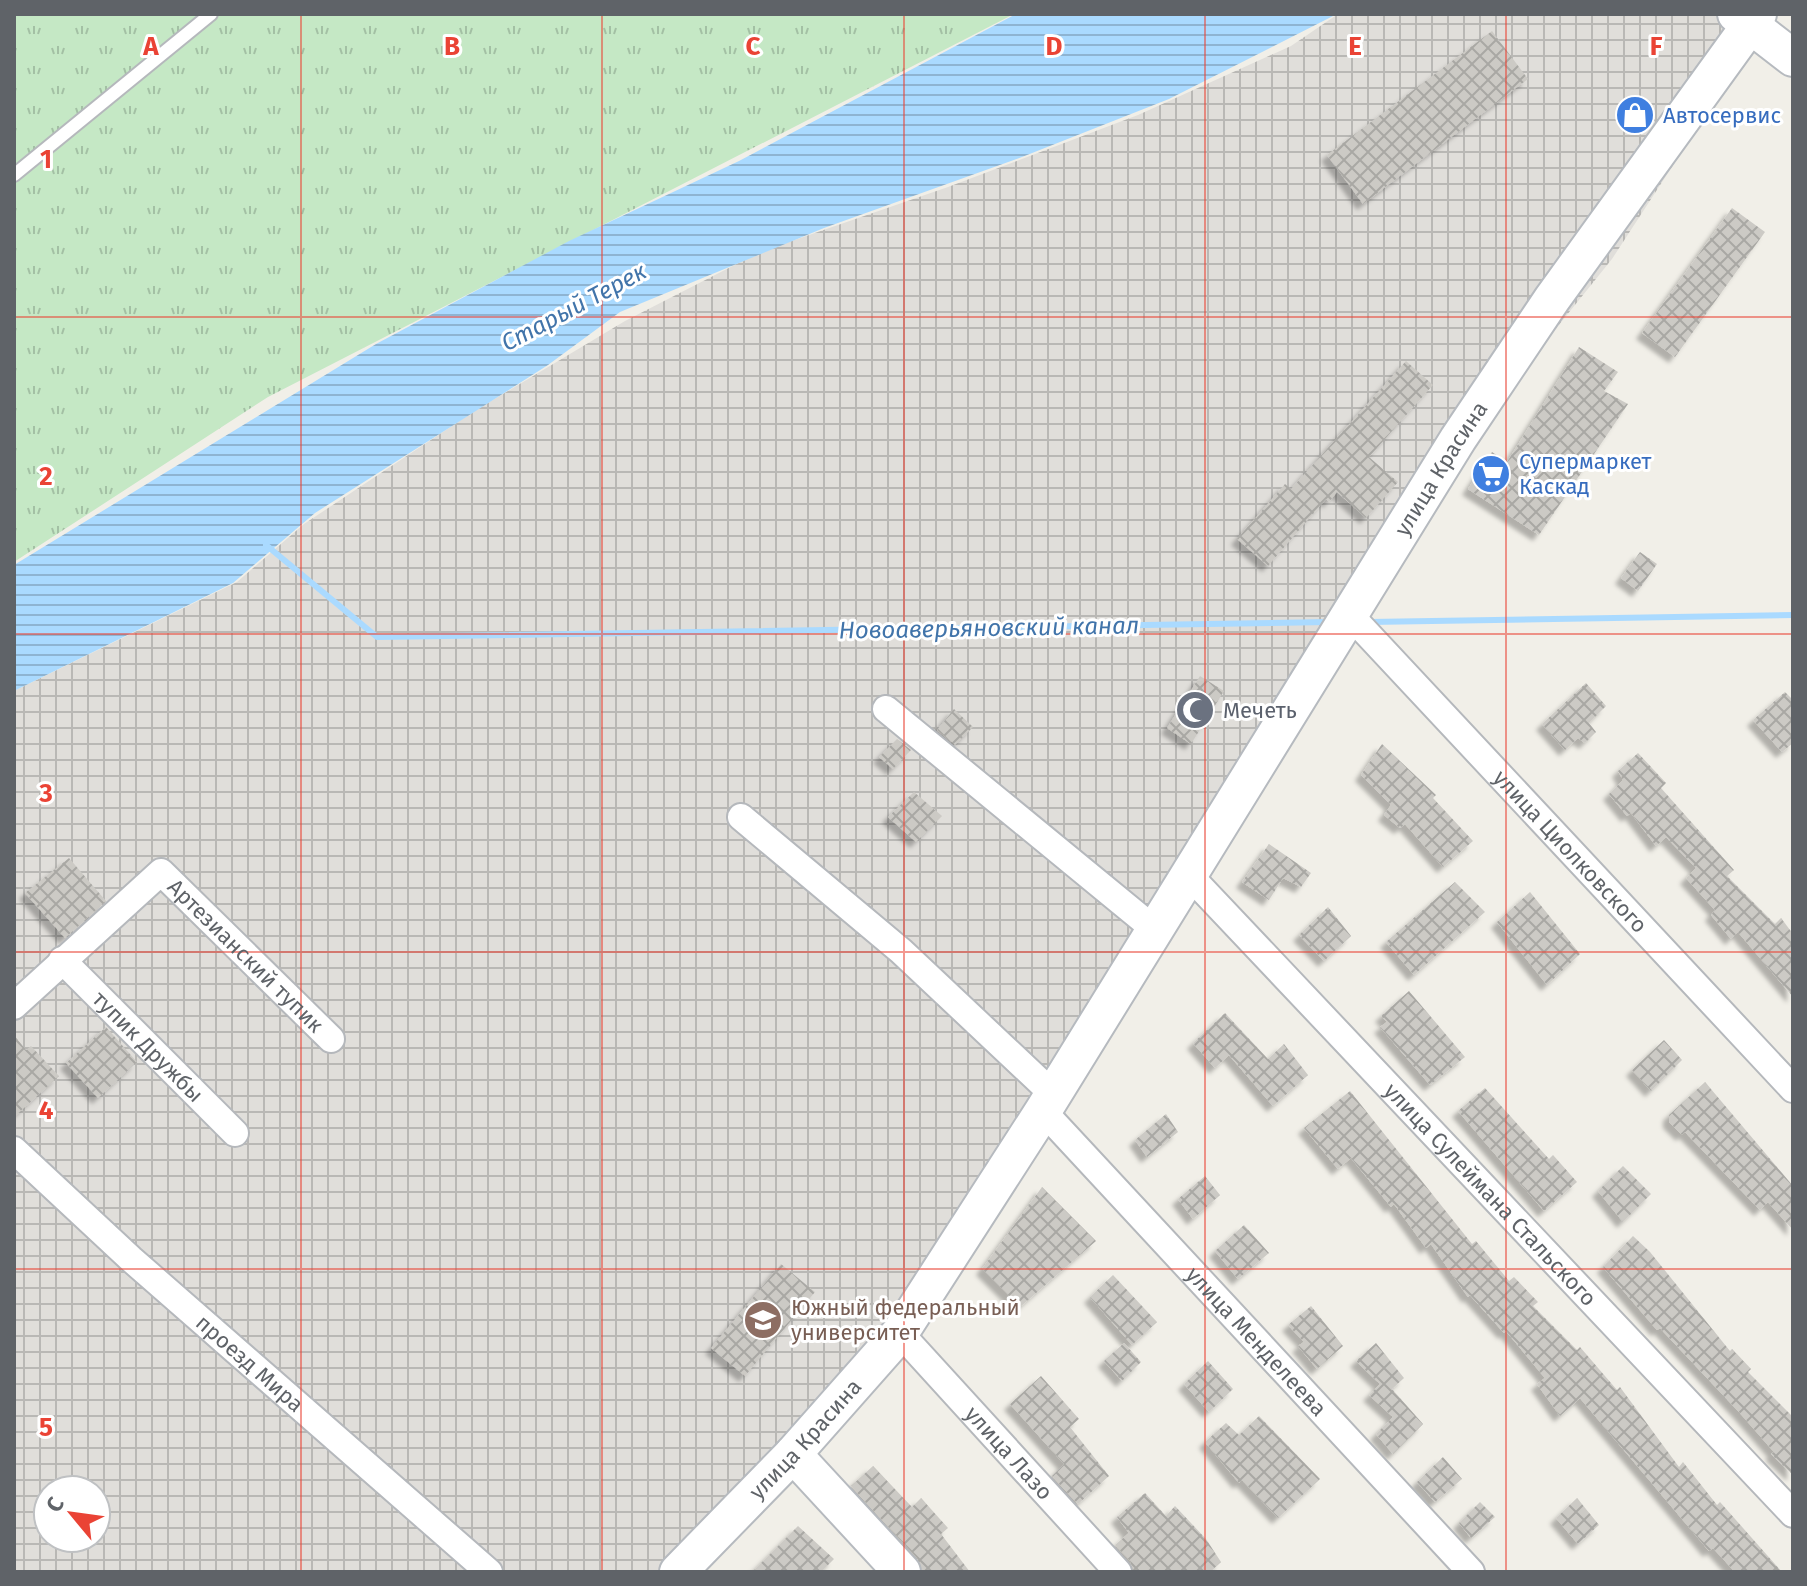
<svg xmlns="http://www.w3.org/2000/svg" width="1807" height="1586" viewBox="0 0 1807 1586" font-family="'Fira Sans',sans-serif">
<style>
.industrial{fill:url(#industrial-grid);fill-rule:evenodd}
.grass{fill:url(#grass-tufts)}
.water{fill:url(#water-rules)}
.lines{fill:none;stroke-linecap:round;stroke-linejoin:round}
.stream{stroke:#aadaff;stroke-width:6}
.building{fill:url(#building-cross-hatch);filter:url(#shadow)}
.lane-casing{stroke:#b5b8bc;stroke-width:16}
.street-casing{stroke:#b5b8bc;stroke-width:30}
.secondary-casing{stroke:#b6babf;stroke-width:40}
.lane{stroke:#fff;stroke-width:12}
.street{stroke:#fff;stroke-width:26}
.secondary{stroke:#fff;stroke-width:36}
.grid{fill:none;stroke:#ea4335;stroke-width:2;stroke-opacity:0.55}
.labels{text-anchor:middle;stroke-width:6;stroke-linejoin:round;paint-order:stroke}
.shop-label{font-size:22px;fill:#366cbe;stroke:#fff;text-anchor:start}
.street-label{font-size:22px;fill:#5f6368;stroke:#fff}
.worship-label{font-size:22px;fill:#5b616d;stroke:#fff;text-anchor:start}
.education-label{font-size:22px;fill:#785e54;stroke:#fff;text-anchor:start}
.water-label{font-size:24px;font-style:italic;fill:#4174aa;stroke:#fff}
.grid-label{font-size:26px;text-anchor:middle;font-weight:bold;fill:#ea4335;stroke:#fff;stroke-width:6;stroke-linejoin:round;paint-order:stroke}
</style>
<defs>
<pattern id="industrial-grid" width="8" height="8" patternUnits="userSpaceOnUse" patternTransform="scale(2)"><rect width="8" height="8" fill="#e0deda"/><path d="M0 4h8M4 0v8" fill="none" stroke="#b9b8b5"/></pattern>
<pattern id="grass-tufts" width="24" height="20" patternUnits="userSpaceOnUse" patternTransform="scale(2)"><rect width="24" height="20" fill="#c5e8c5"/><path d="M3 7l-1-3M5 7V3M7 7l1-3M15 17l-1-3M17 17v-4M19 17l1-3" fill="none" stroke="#a3c0a4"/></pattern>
<pattern id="water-rules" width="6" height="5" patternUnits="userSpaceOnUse" patternTransform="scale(2)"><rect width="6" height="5" fill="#aadaff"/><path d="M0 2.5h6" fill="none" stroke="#8eb4d2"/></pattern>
<pattern id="building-cross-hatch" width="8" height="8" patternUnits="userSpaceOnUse" patternTransform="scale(2)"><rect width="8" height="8" fill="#cccac5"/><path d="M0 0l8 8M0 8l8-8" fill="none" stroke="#a9a8a4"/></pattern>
<filter id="shadow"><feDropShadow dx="-6" dy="6" stdDeviation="2" flood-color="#0004"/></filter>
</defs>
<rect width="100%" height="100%" fill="#f1efe8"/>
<path class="industrial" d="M1338,14H1747L1763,27L1612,259L1426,490L877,1359L672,1572H14V691L237,582L304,524L476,410L625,321L760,252L948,187L1138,115L1291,46ZM48,1490H96V1538H48Z"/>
<path class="grass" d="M14,14H1014L268,397L14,562Z"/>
<path class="water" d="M1016,14H1337L1169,99L1022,157L824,228L620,312L548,365L315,513L233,583L14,691V565L376,344L569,241L739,161Z"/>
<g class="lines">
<path class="stream" d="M266,545L377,637L1329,622
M1369,622L1793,615"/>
</g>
<path class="building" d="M1492,31L1528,79L1363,204L1327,155Z
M1732,208L1765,232L1675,357L1642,333Z
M1579,347L1618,372L1604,391L1628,404L1539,535L1468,489L1492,452L1507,462Z
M1406,361L1433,385L1369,457L1398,482L1366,518L1337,492L1329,502L1326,499L1268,566L1237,539L1285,484L1291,489Z
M1640,552L1657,564L1638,591L1621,578Z
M1200,676L1224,691L1191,744L1167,728Z
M1586,683L1606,706L1589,723L1596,732L1585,743L1578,738L1565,750L1542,724Z
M1785,692L1793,700V743L1782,752L1753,720Z
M954,709L973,727L955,745L937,730Z
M897,739L911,750L893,769L879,757Z
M1382,744L1436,795L1433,798L1473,841L1443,867L1405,824L1400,828L1384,815L1391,805L1361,775Z
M1638,753L1666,783L1661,788L1734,870L1727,876L1775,924L1781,918L1793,934V997L1738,932L1731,939L1711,915L1715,910L1686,878L1696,868L1666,837L1656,846L1631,813L1627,816L1609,794L1623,780L1618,771Z
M914,792L942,816L916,842L888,817Z
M1269,844L1311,873L1301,887L1283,878L1269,900L1242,882Z
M69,858L106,901L65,938L25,893Z
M1455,882L1485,912L1414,975L1386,942Z
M1530,892L1580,954L1547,985L1497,922Z
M1328,907L1351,936L1324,961L1299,935Z
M1409,991L1465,1057L1430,1085L1380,1027L1387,1022L1381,1016Z
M1225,1013L1268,1059L1284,1044L1308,1075L1273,1106L1229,1055L1215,1068L1193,1043Z
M106,1027L137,1062L98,1098L66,1063Z
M14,1035L26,1050L31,1046L59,1076L14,1117Z
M1664,1040L1682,1060L1651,1091L1632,1070Z
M1705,1082L1793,1186V1230L1768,1202L1760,1210L1685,1132L1682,1135L1669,1122V1115Z
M1485,1088L1549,1159L1553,1155L1577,1182L1544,1211L1458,1111Z
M1350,1091L1472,1244L1476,1241L1509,1281L1514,1277L1538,1302L1533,1306L1577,1350L1580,1347L1617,1390L1620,1387L1679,1467L1683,1462L1717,1505L1720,1502L1782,1572H1735L1713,1548L1709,1551L1580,1398L1560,1416L1537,1384L1545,1378L1506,1331L1504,1333L1470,1295L1468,1297L1431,1244L1426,1248L1394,1204L1391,1207L1351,1158L1338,1169L1304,1128Z
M1166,1114L1178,1132L1147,1157L1135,1140Z
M1623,1166L1651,1194L1623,1222L1598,1191Z
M1205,1176L1220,1195L1193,1219L1178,1199Z
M1042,1187L1096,1241L1020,1307L982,1269Z
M1244,1225L1269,1253L1238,1279L1215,1251Z
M1633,1236L1650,1252L1730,1351L1732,1349L1751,1369L1748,1372L1793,1417V1475L1771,1454L1774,1452L1740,1413L1660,1328L1657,1330L1603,1267Z
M781,1264L815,1292L745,1376L711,1348Z
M1113,1275L1157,1322L1132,1345L1090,1297Z
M1311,1306L1343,1346L1317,1369L1298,1346L1304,1342L1288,1325Z
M1124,1343L1141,1362L1122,1381L1104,1361Z
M1376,1343L1404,1378L1392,1389L1423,1424L1393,1454L1376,1434L1393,1417L1369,1395L1380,1384L1356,1361Z
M1208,1361L1233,1389L1209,1412L1184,1384Z
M1041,1376L1079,1419L1070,1427L1109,1476L1078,1504L1052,1476L1064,1464L1010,1404Z
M1259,1416L1320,1479L1278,1518L1242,1480L1239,1483L1205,1442L1226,1423L1239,1435Z
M1443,1457L1462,1479L1435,1502L1417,1482Z
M873,1466L912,1507L921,1498L948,1528L941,1534L970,1572H922L917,1558L851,1486Z
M1145,1493L1166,1516L1175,1506L1206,1539L1221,1562L1210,1572H1134L1130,1561L1115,1545L1129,1533L1117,1517Z
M1577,1498L1599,1525L1578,1544L1556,1518Z
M1480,1502L1495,1517L1471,1538L1459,1523Z
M798,1526L834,1559L821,1572H752Z"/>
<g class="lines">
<g class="lane-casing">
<path id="lane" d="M14,175L211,14"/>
</g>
<g class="street-casing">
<g id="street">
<path id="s1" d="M1348,613L1793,1089"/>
<path d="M886,709L1154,929"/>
<path d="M741,817L901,951L1053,1094"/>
<path id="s2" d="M1187,873L1793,1514"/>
<path id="s3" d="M62,960L235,1133"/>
<path id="s4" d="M14,1006L161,872L331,1039"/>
<path id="s5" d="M1043,1111L1471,1572"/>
<path id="s6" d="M14,1150L131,1259L489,1572"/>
<path id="s7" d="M900,1333L1118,1572"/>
</g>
</g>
<g class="secondary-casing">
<g id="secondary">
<path d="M1736,14L1793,58"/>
<path d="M793,1454L902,1572"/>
<path id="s8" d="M678,1572L793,1454L900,1333L1043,1111L1458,439L1552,299L1758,14"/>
</g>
</g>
<use href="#lane" class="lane"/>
<use href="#street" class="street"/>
<use href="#secondary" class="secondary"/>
</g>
<path class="grid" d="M301,14V1572M602,14V1572M904,14V1572M1205,14V1572M1506,14V1572M14,317H1793M14,634H1793M14,952H1793M14,1269H1793"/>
<defs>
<g id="shop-disc" transform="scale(2)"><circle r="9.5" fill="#3f7fe0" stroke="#fff"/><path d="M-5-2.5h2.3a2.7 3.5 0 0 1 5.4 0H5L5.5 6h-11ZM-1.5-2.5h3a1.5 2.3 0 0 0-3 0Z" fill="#fff"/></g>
<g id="supermarket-disc" transform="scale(2)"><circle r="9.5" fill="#3f7fe0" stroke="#fff"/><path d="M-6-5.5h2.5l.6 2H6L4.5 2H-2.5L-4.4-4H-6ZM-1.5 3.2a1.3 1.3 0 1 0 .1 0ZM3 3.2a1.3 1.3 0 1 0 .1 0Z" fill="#fff"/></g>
<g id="mosque-disc" transform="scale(2)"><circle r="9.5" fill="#6b7280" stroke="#fff"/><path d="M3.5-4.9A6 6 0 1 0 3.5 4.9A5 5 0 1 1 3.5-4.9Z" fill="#fff"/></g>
<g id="university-disc" transform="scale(2)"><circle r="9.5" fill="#8d6e63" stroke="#fff"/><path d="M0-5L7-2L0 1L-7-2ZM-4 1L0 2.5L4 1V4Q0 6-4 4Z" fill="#fff"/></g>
</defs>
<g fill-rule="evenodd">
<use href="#shop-disc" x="1635" y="115"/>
<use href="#supermarket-disc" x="1491" y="474"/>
<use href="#mosque-disc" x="1195" y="710"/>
<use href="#university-disc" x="763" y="1320"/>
</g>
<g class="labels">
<g class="shop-label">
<text x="1663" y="123">Автосервис</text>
<text x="1519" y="469">Супермаркет<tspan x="1519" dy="25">Каскад</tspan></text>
</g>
<g class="street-label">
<text dy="8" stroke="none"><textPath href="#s8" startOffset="1346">улица Красина</textPath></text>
<text dy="8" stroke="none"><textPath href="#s1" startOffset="326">улица Циолковского</textPath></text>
<text dy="8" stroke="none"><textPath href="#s4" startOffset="318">Артезианский тупик</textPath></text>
<text dy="8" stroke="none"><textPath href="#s3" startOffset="122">тупик Дружбы</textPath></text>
<text dy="8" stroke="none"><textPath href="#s2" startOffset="442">улица Сулеймана Стальского</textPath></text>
<text dy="8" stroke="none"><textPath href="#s5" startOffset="314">улица Менделеева</textPath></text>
<text dy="8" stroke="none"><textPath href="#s6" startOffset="318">проезд Мира</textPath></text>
<text dy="8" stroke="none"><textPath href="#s8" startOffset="184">улица Красина</textPath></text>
<text dy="8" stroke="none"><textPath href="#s7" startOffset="162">улица Лазо</textPath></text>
</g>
<g class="worship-label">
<text x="1223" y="718">Мечеть</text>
</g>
<g class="education-label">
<text x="791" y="1315">Южный федеральный<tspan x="791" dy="25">университет</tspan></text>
</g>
<g class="water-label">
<text transform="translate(574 307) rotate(-28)" y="8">Старый Терек</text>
<text transform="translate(989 628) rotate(-1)" y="8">Новоаверьяновский канал</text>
</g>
</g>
<g class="grid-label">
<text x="151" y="55">A</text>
<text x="452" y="55">B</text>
<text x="753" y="55">C</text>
<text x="1054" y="55">D</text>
<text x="1355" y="55">E</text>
<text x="1656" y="55">F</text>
<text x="46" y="168">1</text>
<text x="46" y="485">2</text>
<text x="46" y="802">3</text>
<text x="46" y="1119">4</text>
<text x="46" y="1436">5</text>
</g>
<rect width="1807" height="1586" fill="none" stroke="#5f6368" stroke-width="32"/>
<g transform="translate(72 1514) rotate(299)"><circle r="38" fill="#ffffff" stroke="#bfc1c3" stroke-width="2"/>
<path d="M0-6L14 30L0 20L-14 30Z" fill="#ea4335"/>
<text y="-12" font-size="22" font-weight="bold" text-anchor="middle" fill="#5f6368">С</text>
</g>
</svg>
